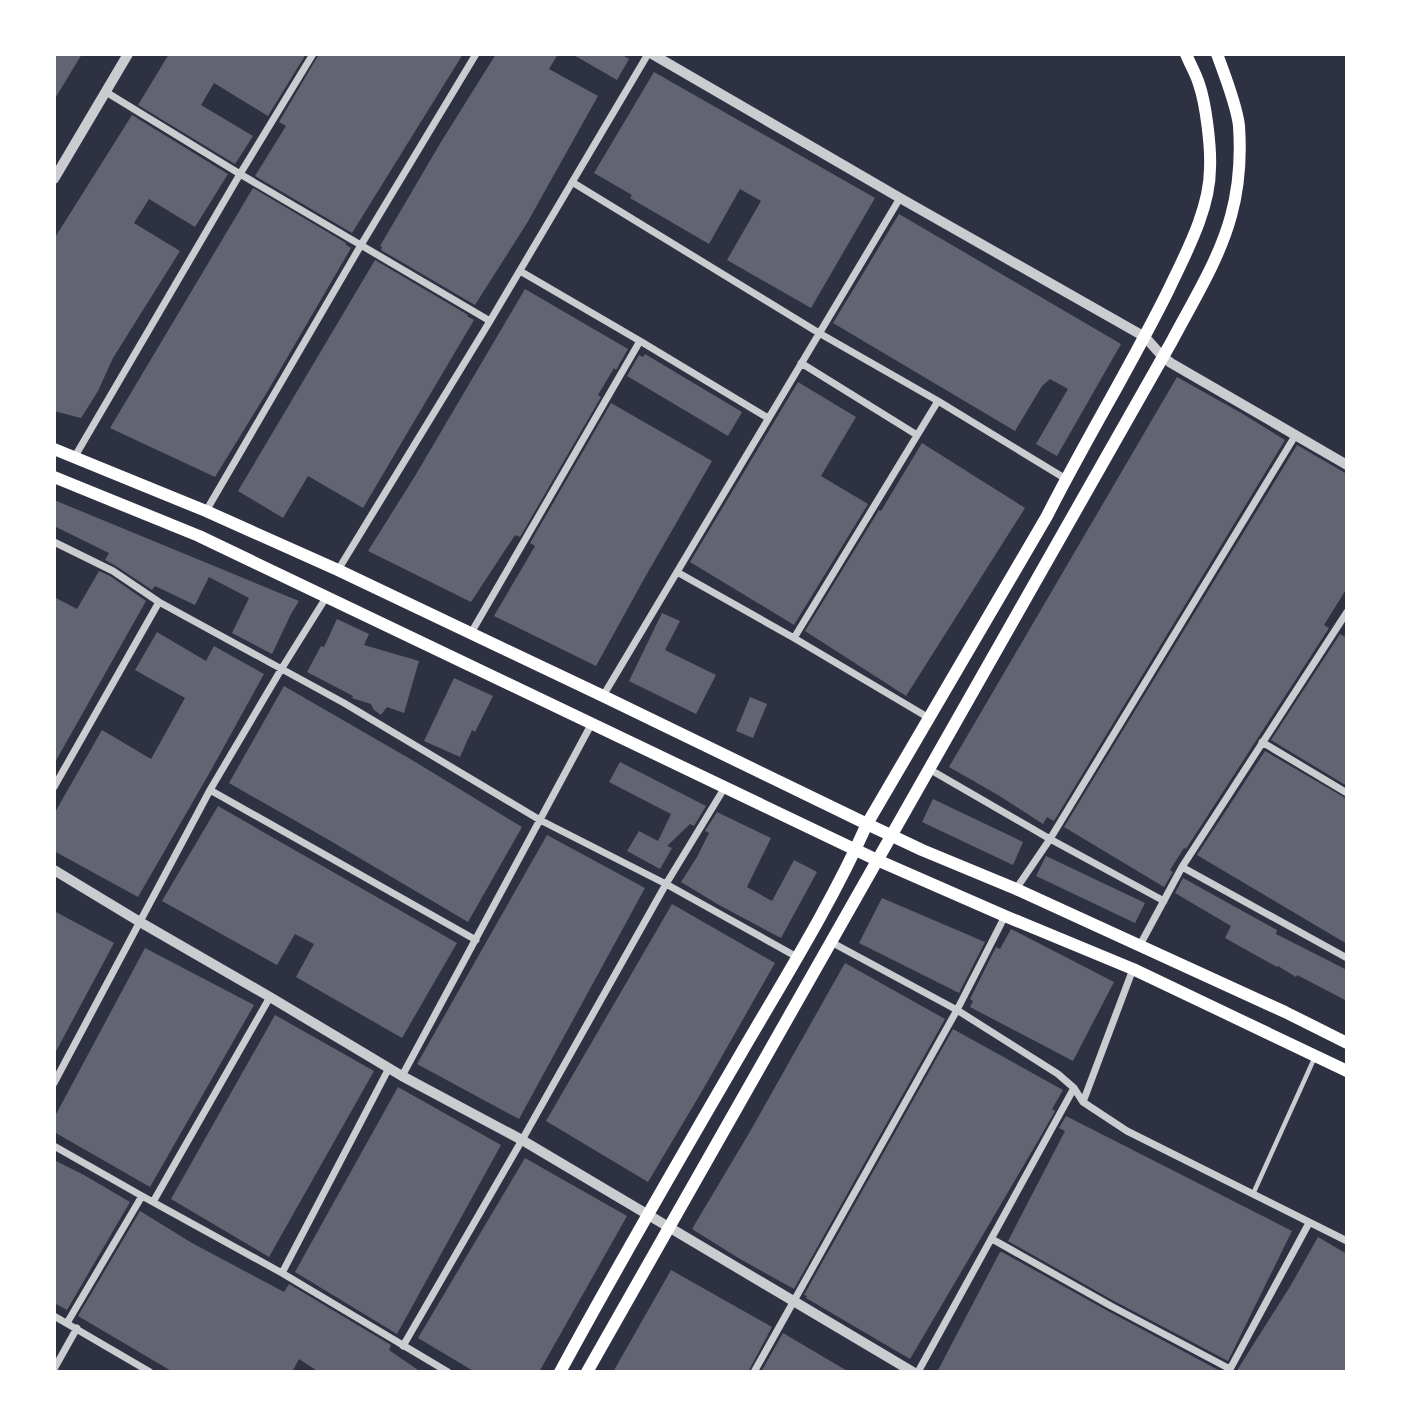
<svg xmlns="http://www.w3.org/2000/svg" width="1401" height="1426" viewBox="0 0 1401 1426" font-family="'Roboto Condensed',sans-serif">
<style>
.building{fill:#626471}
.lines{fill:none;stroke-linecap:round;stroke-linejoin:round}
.service{stroke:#caccd0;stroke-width:4.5}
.minor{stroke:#caccd0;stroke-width:7}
.tertiary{stroke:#caccd0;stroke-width:10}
.secondary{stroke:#fff;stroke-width:12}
</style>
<rect width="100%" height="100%" fill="#2d3142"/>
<path class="building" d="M54,54H82L54,100Z
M169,54H306L268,116L214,83L201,105L253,136L235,164L138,105Z
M319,54H463L352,233L255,176L286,126L279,122Z
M496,54H558L549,69L598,96L527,223L475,305L381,250L382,247L380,246L441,142Z
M572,54H621L629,59L617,80Z
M654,72L875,198L811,308L727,260L761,201L740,189L709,244L630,198L632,195L594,173Z
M132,115L228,174L195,227L149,199L134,223L180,251L113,358L98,391L81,418L54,411V239Z
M253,188L346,243L345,244L351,248L266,394L215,477L110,428Z
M899,214L1121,344L1057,456L1036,444L1068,389L1050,379L1042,386L1015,431L833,323Z
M375,260L468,315L467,316L474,320L363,508L308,476L283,518L238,491Z
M525,289L628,349L616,370L614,368L598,395L601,397L520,537L515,535L471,602L368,551L415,476Z
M645,354L742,412L728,436L627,376L639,355L643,357Z
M1177,377L1243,414L1285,440L1054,821L1047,817L1043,824L998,795L949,767Z
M798,382L856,417L821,476L868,504L794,625L690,562Z
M611,403L712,461L644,579L596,666L494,616L535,546L530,543Z
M922,443L1025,508L906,696L805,631L879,510L881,511Z
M1297,445L1347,474V588L1324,625L1329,628L1186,849L1184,848L1170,870L1173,872L1164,887L1064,827Z
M54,500L299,601L291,614L272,654L232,633L249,598L209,577L195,605L155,586L152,590L116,566L105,560L109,553L54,526Z
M99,571L110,576L146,601L54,764V597L77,609Z
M662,613L680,621L665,650L716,675L696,714L629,681Z
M337,619L369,634L364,645L419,661L404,713L387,707L381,715L374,710L371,704L352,698L353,696L307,672L321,646L324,647Z
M157,632L206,661L214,646L264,674L210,772L138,897L54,851V814L102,730L151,759L185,698L135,670Z
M1340,634L1347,638V786L1271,740Z
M454,678L493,696L475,732L472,730L460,757L424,741Z
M284,686L412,760L522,827L468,922L329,840L229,783Z
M750,697L767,704L753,738L736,731Z
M1265,751L1347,799V944L1197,855Z
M620,762L706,806L694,826L690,824L667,846L672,848L660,869L627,851L639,831L658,841L671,814L609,782Z
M933,799L1023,842L1013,865L922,822Z
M218,806L457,943L402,1038L296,977L314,944L295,934L277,965L162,901Z
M717,812L771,838L747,887L772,901L794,860L817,872L781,938L719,905L681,882L697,857L709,833L705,831Z
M547,835L645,888L519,1119L417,1064Z
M1046,856L1145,903L1135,923L1036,876Z
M1183,878L1277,930L1276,934L1347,970V1001L1297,975L1296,977L1278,966L1277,967L1225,938L1231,926L1175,893Z
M882,898L985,942L959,993L859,943Z
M672,904L775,963L705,1086L648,1182L546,1121Z
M54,911L114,943L54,1055Z
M1011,929L1114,982L1073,1061L970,1007L973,1001L970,999L996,947L1000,949Z
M145,948L254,1005L150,1187L54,1132V1118Z
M845,963L945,1019L794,1289L740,1259L692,1229L748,1135Z
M275,1015L374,1071L269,1257L171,1199Z
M953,1029L1063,1090L1052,1109L1055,1111L1038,1141L910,1359L806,1298L807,1296L804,1295Z
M398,1087L501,1145L397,1334L295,1272Z
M1066,1116L1292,1231L1228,1361L1114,1301L1008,1241L1065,1131L1059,1128Z
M525,1158L627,1216L539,1372H475L418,1338Z
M54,1160L84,1175L130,1202L67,1310L54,1303Z
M140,1211L192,1243L284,1292L289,1284L391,1345L389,1350L421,1372H319L299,1359L292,1372H173L78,1316Z
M1318,1237L1347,1254V1372H1236L1291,1285Z
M1000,1252H1002L1108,1311L1222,1372H937Z
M671,1270L772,1327L748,1372H613Z
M783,1333L849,1372H761Z"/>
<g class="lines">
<path class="service" d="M1253,1194L1314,1059"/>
<path class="minor" d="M106,92L240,174L490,321
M572,182L819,333L938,401L1066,479
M520,271L640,341L768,418
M801,363L917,435
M74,458L240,174L313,54
M206,511L361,245L476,54
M54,542L113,571L159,602L344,703L540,820L666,884L797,957
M338,570L490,321L648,54
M677,572L794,638L929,718
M471,633L640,341
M794,638L938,401
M603,696L900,198
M1262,742L1347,793
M929,769L1050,839L1164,901
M54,787L159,602
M210,790L476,940
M1182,867L1347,958
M1016,889L1050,839L1295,436
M831,942L957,1010L1058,1074L1074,1088L1083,1102L1127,1131L1347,1241
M1140,945L1182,867L1347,612
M402,1076L592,723
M54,1083L210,790L282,668L327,596
M1083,1102L1133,969
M54,1146L142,1196L282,1273L448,1372
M153,1202L270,997
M992,1239L1111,1306L1230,1369
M282,1273L389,1068
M54,1316L150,1372
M67,1323L142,1196
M403,1346L522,1140L666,884L725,787
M54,1369L77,1328
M1229,1371L1309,1223
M754,1372L957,1010L1005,916
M918,1372L1074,1088"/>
<path class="tertiary" d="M652,54L900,198L1145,337L1163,357L1171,363L1347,465
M54,179L128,54
M54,870L140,922L270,997L402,1076L522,1140L913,1372"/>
<path class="secondary" d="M54,449L206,511L338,570L603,696L867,824L922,850L1016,889L1285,1012L1347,1043
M54,477L199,536L877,860L1005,916L1133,969L1347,1071
M560,1372C617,1267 676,1165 736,1062C781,984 830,907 867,824L1047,516C1086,439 1131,366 1169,289C1186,253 1210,209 1210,168C1211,147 1206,104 1199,84C1196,74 1190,64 1186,54
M587,1372L1172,341C1193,301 1219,260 1231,216C1239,187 1241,155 1239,126C1237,106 1224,73 1217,54"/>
</g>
<rect width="1401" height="1426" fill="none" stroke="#ffffff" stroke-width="112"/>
</svg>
